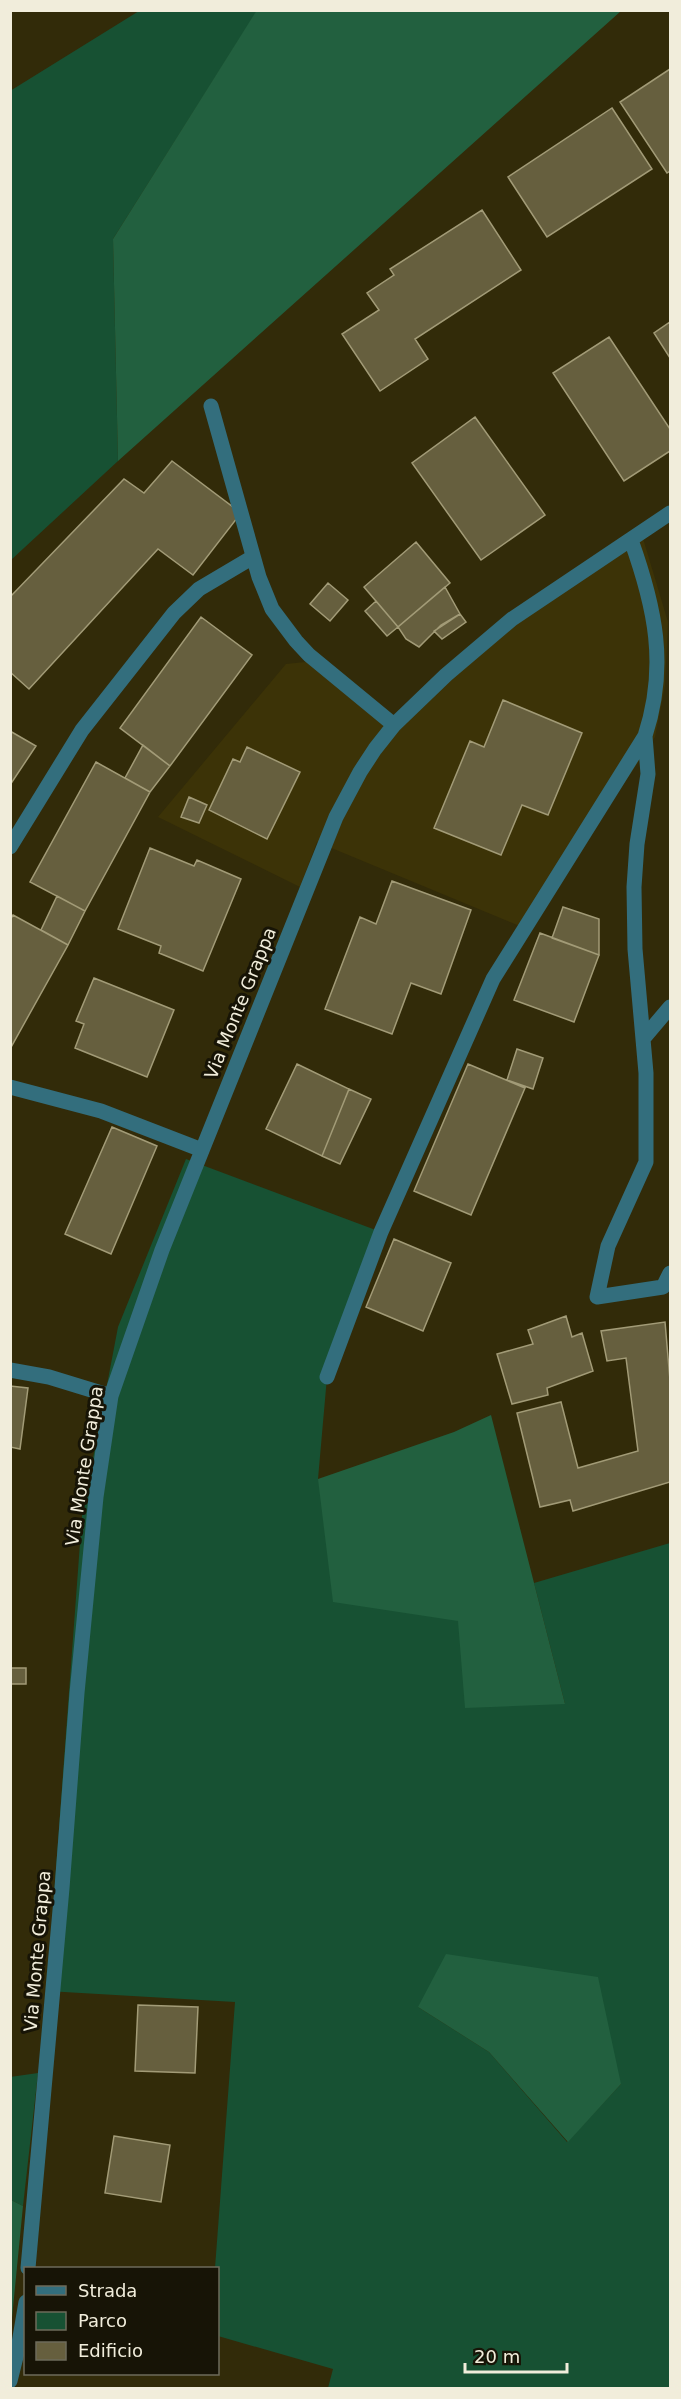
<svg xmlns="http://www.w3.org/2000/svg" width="681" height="2399" font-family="'DejaVu Sans',sans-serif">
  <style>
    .built { fill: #3c3307 }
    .green { fill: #175133; fill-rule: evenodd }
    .forest { fill: #22603f }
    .building { fill: #665f3e; stroke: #a29b77; stroke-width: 1.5 }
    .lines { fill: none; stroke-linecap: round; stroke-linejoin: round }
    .minor { stroke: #336e7d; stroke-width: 15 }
    .labels { text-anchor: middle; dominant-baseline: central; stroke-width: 6; stroke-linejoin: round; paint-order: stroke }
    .street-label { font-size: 18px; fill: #f1eddb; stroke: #171406 }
  </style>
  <rect width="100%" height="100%" fill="#322b09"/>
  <path class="built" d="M 639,525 L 668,622 L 665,686 L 655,737 L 527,929 L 317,842 L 300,887 L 158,817 L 286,664 L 324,660 L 393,716 Z"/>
  <path class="green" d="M 139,11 L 257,11 L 113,239 L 118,461 L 11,560 L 10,91 Z
    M 186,1159 L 381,1232 L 327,1377 L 318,1479 L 458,1621 L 565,1704 L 534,1583 L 670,1543 L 670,2388 L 328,2388 L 333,2369 L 218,2336 L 218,2268 L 215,2268 L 235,2002 L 47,1991 L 82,1516 L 118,1327 ZM 418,2007 L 621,2084 L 567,2142 L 489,2052 Z
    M 38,2073 L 23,2206 L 11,2200 L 10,2077 Z"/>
  <path class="forest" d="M 257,10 L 621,11 L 118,461 L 113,239 Z
    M 491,1415 L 565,1704 L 465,1708 L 458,1621 L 333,1602 L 318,1479 L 454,1432 Z
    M 446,1954 L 598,1977 L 621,2084 L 568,2142 L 489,2052 L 418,2007 Z
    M 11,2200 L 23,2206 L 11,2328 Z"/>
  <path class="building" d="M 670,69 L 670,171 L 667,173 L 620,102 Z
    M 612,108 L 652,169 L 547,237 L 508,177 Z
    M 482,210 L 521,270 L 415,339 L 428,359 L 380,391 L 342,334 L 379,310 L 367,293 L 394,275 L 390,269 Z
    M 670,322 L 670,358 L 654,333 Z
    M 609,337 L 670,429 L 670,451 L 624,481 L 553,373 Z
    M 475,417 L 545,515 L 481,560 L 412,463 Z
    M 172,461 L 241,513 L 193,575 L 158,549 L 29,689 L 10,672 L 10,597 L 124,479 L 144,493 Z
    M 416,542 L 450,583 L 398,627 L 364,587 Z
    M 328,583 L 348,600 L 330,621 L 310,604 Z
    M 445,587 L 460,614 L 441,625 L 419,647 L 406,639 L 398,627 Z
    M 376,601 L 398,627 L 387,636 L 365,611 Z
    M 460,614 L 466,622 L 442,639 L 434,631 Z
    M 201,617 L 252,655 L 170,766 L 120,728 Z
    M 503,700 L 582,733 L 548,815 L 522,805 L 501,855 L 434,828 L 470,741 L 484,747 Z
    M 10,731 L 36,746 L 10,785 Z
    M 143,745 L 170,766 L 150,792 L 125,778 Z
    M 247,747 L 300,772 L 267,839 L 209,810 L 233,759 L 240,762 Z
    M 96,762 L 150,792 L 85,911 L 30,882 Z
    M 189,797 L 207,805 L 199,823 L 181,817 Z
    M 150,848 L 194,866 L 197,860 L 241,879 L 203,971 L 159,953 L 161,946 L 118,929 Z
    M 392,881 L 471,910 L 441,994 L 411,983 L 392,1034 L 325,1009 L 360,917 L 376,924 Z
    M 57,896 L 85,911 L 68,945 L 41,930 Z
    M 563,907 L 599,919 L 599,955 L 552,938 Z
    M 13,915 L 68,945 L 10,1049 L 10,920 Z
    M 540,933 L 599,955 L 574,1022 L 514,1000 Z
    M 94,978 L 174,1010 L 147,1077 L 75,1048 L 84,1024 L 76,1021 Z
    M 517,1049 L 543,1058 L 533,1089 L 507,1080 Z
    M 297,1064 L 349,1089 L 322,1156 L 266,1129 Z
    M 468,1064 L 525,1088 L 471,1215 L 414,1191 Z
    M 349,1089 L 371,1099 L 340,1164 L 322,1156 Z
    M 112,1127 L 157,1146 L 111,1254 L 65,1234 Z
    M 394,1239 L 451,1263 L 423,1331 L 366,1307 Z
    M 566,1316 L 572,1337 L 582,1333 L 593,1371 L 547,1388 L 548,1395 L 512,1404 L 497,1354 L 533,1344 L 528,1330 Z
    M 665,1322 L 670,1380 L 670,1482 L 573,1511 L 570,1500 L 540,1507 L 517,1413 L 561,1402 L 578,1468 L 638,1451 L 626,1358 L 607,1361 L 601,1331 Z
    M 10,1386 L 28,1388 L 20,1449 L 10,1447 Z
    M 10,1668 L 26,1668 L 26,1684 L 10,1684 Z
    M 138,2005 L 198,2007 L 195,2073 L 135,2071 Z
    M 114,2136 L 170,2145 L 161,2202 L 105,2193 Z"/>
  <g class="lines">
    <path class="minor" d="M 211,406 L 259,577 L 272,609 L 296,641 L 309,655 L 394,725
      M 645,736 L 648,774 L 637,844 L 634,887 L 635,949 L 646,1073 L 646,1162 L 608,1246 L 597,1297 L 663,1287 L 670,1273
      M 10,847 L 82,730 L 174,613 L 199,589 L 253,557
      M 643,1039 L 670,1007
      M 10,1087 L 101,1111 L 202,1150
      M 10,1370 L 49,1377 L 111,1396
      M 327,1377 L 381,1232 L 493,979 L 645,736 C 668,666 655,607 631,540
      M 28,2268 L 62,1888 L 77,1693 L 96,1497 L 111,1396 L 162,1250 L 336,817 L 360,772 L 375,749 L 394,725 L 446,675 L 512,619 L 670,513
      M 10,2381 L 18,2349 L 26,2302"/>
  </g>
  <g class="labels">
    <g class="street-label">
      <text transform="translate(240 1003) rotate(-68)">Via Monte Grappa</text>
      <text transform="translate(84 1466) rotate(-81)">Via Monte Grappa</text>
      <text transform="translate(37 1951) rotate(-85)">Via Monte Grappa</text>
    </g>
  </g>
  <rect width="681" height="2399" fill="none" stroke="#f1eddb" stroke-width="24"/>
  <rect x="24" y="2267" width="195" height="108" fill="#171406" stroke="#6e6b5b" stroke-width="1.5"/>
  <rect x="36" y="2286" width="30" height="9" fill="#336e7d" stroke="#6e6b5b" stroke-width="1.5"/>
  <text x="78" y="2297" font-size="18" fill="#f1eddb">Strada</text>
  <rect x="36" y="2312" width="30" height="18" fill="#175133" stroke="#6e6b5b" stroke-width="1.5"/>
  <text x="78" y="2327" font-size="18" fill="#f1eddb">Parco</text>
  <rect x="36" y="2342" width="30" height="18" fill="#665f3e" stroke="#6e6b5b" stroke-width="1.5"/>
  <text x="78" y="2357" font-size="18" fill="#f1eddb">Edificio</text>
  <path d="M465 2363v9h102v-9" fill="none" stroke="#f1eddb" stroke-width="3"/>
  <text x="474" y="2363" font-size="18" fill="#f1eddb" stroke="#171406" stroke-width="4.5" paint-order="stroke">20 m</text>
</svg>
